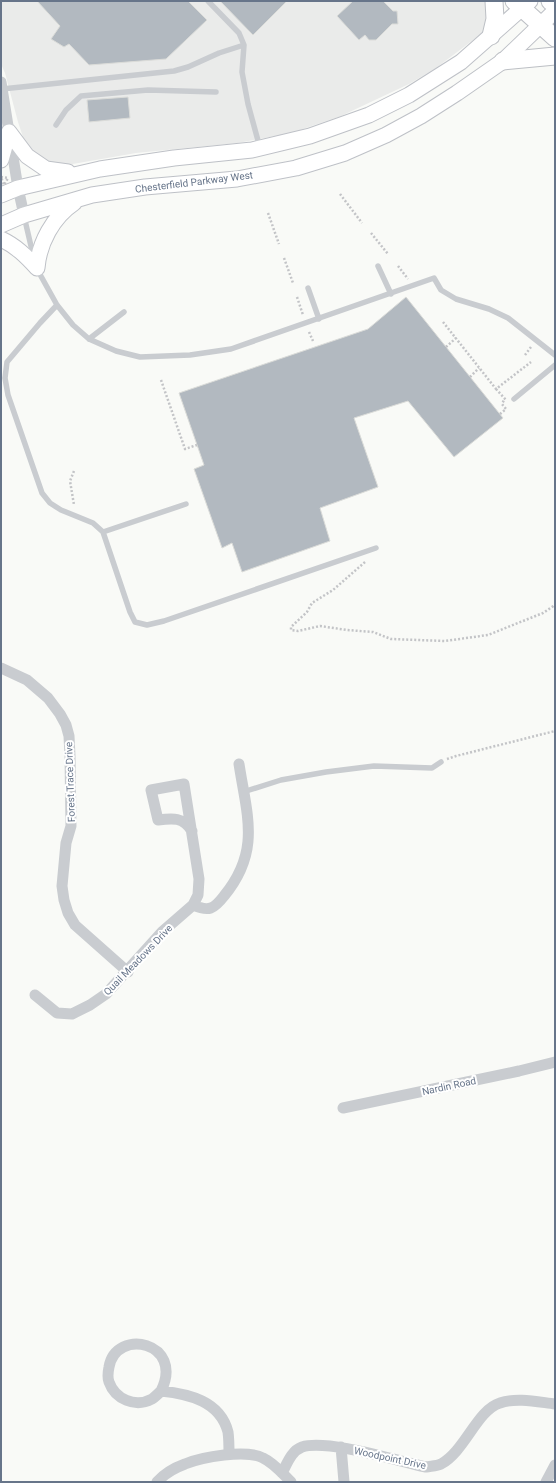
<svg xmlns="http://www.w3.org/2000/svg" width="556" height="1483" font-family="Roboto,sans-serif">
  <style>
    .built { fill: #eaebea }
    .building { fill: #b2b9c0; stroke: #dbdcd9 }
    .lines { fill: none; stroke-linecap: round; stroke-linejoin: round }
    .secondary-casing { stroke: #bec1c7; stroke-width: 17 }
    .primary-casing { stroke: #bcbfc4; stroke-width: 19 }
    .path { stroke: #c3c4c7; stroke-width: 2.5; stroke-dasharray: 2 2; stroke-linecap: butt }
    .lane { stroke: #c9ccd0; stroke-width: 5.5 }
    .street { stroke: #c9ccd0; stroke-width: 11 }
    .secondary { stroke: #fff; stroke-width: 15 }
    .primary { stroke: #fff; stroke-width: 17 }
    .labels { text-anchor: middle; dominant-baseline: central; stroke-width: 4; stroke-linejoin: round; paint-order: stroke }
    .street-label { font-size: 10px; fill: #67758a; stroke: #fff }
  </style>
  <rect width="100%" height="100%" fill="#f9faf7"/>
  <path class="built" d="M 1,1 L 486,1 L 488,11 L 486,27 L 481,34 L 436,68 L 409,84 L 341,116 L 291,133 L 238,143 L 136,153 L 67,165 L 49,163 L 32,152 L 25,143 L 18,122 L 5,73 L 1,64 Z"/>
  <path class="building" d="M 37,1 L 188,1 L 207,20 L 166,59 L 89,65 L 69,44 L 64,47 L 51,39 L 60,26 Z
    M 220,1 L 287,1 L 253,35 Z
    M 353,1 L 383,1 L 393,11 L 397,11 L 398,24 L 392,24 L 376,40 L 369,40 L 365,35 L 359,40 L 337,16 Z
    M 128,97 L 130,118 L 89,122 L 87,100 Z
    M 406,297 L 503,418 L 454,457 L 408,401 L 354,418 L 378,487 L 320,508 L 330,541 L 242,572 L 232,543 L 222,548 L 194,469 L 204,465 L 179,393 L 368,329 Z"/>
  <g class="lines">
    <defs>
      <path id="secondary" d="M 9,132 L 27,156 L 46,169 L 68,172
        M 1,160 L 9,132
        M 1,195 L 18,188 L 100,169 L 174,158 L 252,150 L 310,136 L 369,115 L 409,95 L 461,62 L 530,1
        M 1,225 L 24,215 L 92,195 L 145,187 L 237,179 L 296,168 L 345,153 L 386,135 L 421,116 L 457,93 L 503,61 L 555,11
        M 1,239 C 16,246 26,256 37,268
        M 37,268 C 39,243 53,217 74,203"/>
      <path id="primary" d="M 514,1 L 555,38
        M 550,1 L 555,5
        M 491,36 L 495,19 L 494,1
        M 503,61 L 555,56"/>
    </defs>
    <use href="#secondary" class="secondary-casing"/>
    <use href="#primary" class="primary-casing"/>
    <path class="path" d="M 1,177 L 8,178 L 4,185 Z
      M 340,194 L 362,223
      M 268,213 L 279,244
      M 371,233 L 388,254
      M 284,258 L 293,283
      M 398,266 L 408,279
      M 297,297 L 303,315
      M 443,322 L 496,389 L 531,362
      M 309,332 L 313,341
      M 446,347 L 456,338
      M 525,355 L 531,347
      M 470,377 L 479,368
      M 161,380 L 185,449 L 197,445
      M 496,389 L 506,400
      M 500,414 L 506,409 L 502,404 L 504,400
      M 74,471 L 70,481 L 74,505
      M 365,562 L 333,590 L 312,603 L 307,612 L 291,627 L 291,630 L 298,631 L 320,626 L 347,630 L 373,632 L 391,639 L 445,641 L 488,635 L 543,613 L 555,605
      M 447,759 L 456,756 L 555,731"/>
    <path class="lane" d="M 208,1 L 239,33 L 244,45 L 242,72 L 248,104 L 260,148
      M 2,89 L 174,71 L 188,67 L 219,53 L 244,45
      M 56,125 L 66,110 L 81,96 L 148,90 L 216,92
      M 24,216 L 34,259
      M 378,266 L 391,294
      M 37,269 L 57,305 L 73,325 L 89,339 L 116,351 L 140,357 L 190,355 L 231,349 L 434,278 L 441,290 L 456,299 L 489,309 L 508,318 L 555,355
      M 308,288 L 319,319
      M 57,305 L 40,323 L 7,362 L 5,378 L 8,395 L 42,493 L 50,503 L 61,510 L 93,523 L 103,532 L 186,504
      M 89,339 L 124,312
      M 514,399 L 555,365
      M 103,532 L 130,612 L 135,622 L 147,625 L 164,621 L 376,548
      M 243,792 L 281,780 L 326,772 L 374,766 L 432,768 L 441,762"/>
    <path class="street" d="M 1,82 L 18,188 L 24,215
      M 1,668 L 27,680 L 48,698 L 60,714 L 66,725 L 69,736 L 70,756 L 71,826 L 66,843 L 62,886 L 64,900 L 68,913 L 75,925 L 128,972
      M 193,905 C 209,912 214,909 224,896 C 261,851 247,816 239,764
      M 35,995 L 57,1013 L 72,1014 L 90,1005 L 106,994 L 162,932 L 193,905 L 198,895 L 199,879 L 184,784 L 151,790 L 158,820 C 173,818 183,817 192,831
      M 343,1108 L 519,1071 L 555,1062
      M 161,1391 C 185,1342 116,1327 109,1367 C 108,1372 107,1377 109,1382 C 115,1399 135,1408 152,1399 C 155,1397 158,1394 161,1391 C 189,1394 220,1401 228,1432 C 229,1439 229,1447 229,1454
      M 341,1447 L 344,1482
      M 282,1473 C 287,1464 291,1451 302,1447 C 327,1439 398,1461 426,1467 C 431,1466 437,1466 441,1464 C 465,1451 477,1410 500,1403 C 517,1397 538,1402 555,1404
      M 157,1482 C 165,1473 174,1468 185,1464 C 202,1457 246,1449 263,1458 C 274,1463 283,1474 291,1482
      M 546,1482 L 555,1465"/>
    <use href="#secondary" class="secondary"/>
    <use href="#primary" class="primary"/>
  </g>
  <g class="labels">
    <g class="street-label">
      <text transform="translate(194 182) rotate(-7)">Chesterfield Parkway West</text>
      <text transform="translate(70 782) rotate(-92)">Forest Trace Drive</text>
      <text transform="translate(138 960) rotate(-46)">Quail Meadows Drive</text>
      <text transform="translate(449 1086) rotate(-12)">Nardin Road</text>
      <text transform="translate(390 1458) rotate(12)">Woodpoint Drive</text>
    </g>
  </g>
  <rect width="556" height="1483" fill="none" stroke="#67758a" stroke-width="4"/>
</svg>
